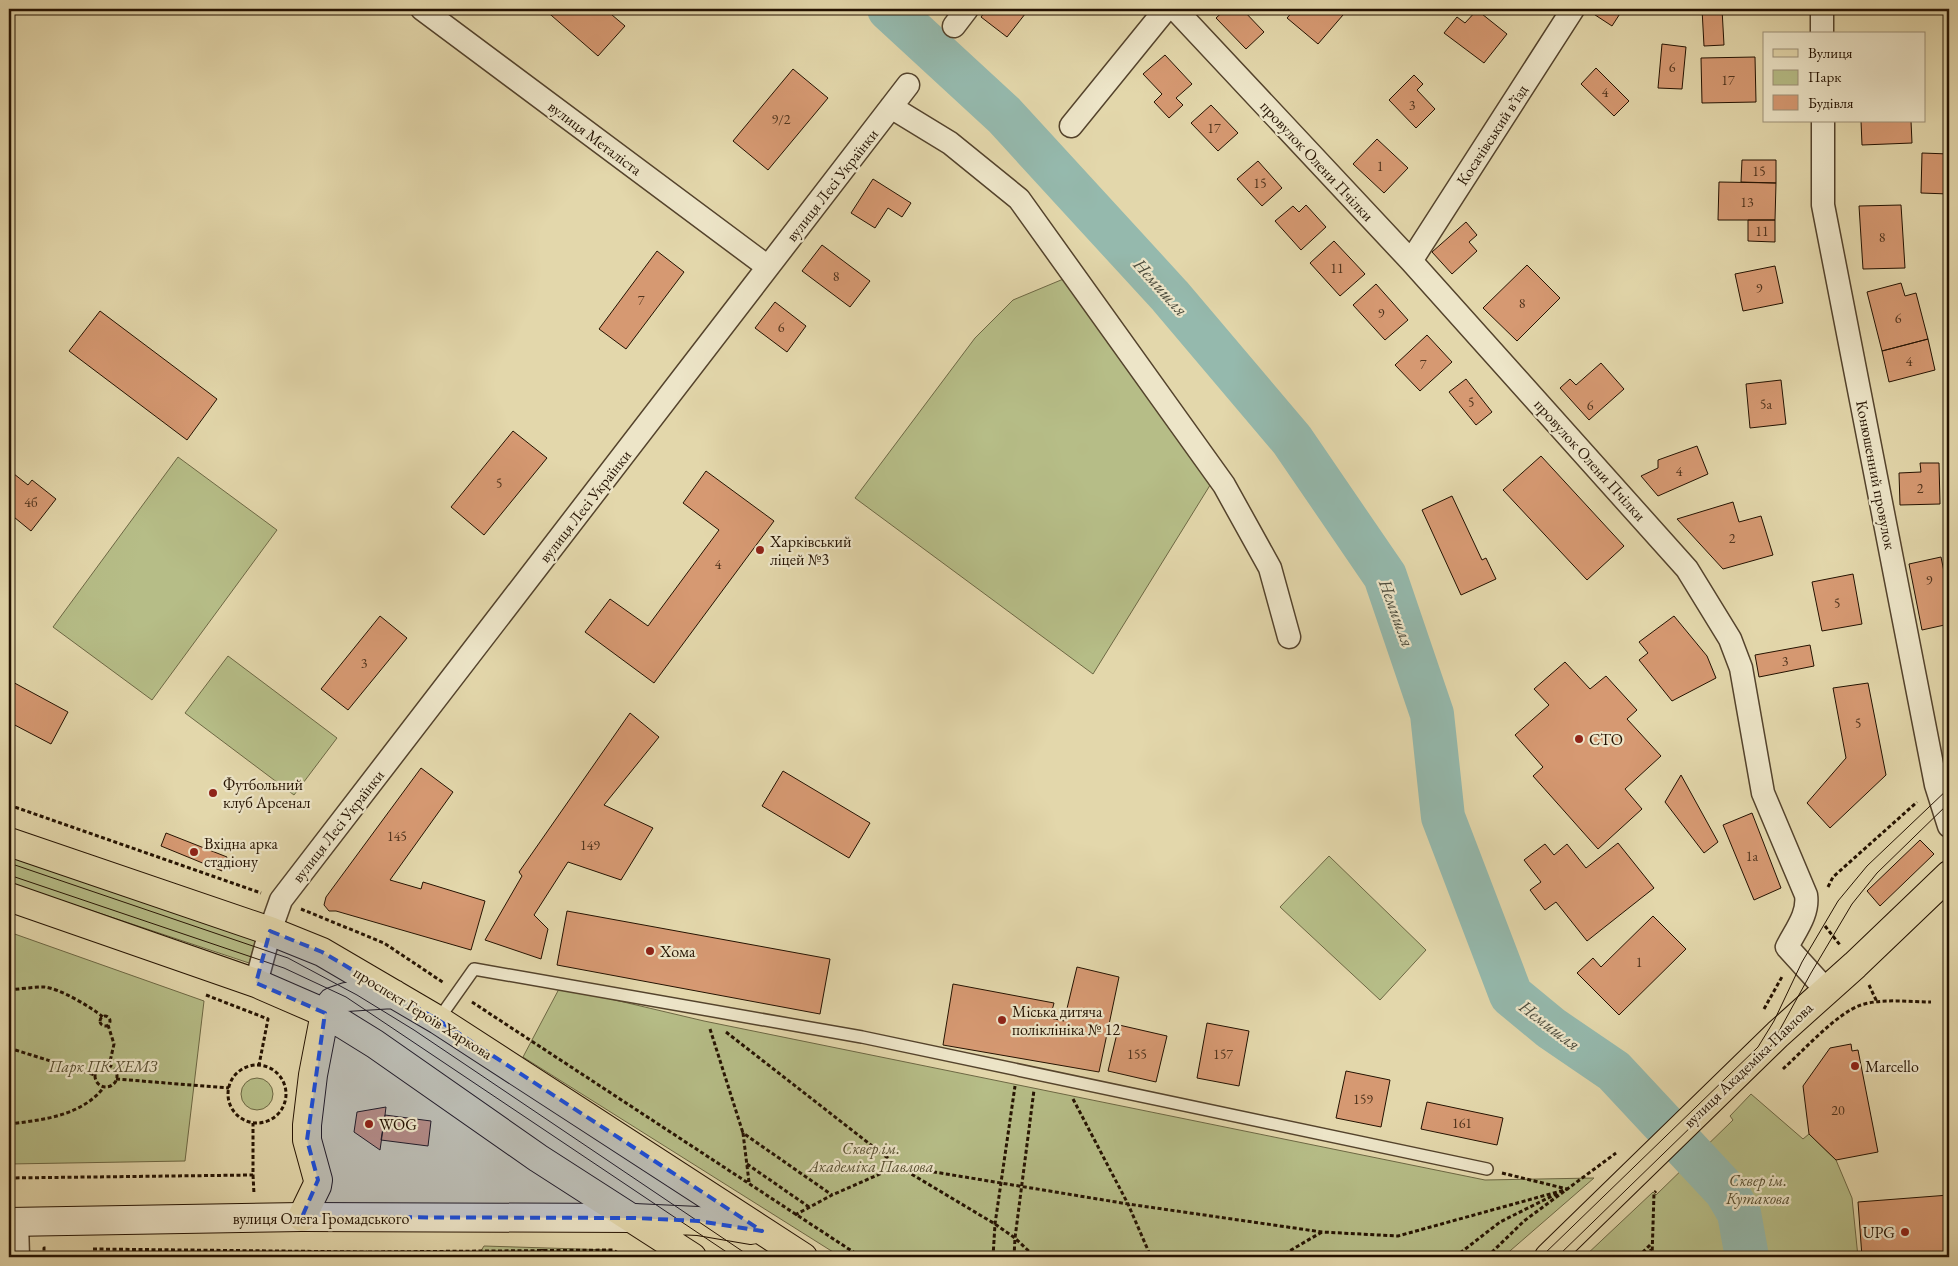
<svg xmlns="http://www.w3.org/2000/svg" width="1958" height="1266" font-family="'EB Garamond',serif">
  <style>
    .green { fill: #b6bd87; stroke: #6d6844 }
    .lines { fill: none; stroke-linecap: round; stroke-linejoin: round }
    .river { stroke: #95b9ad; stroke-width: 44 }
    .building { fill: #d69972; stroke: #241201 }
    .lane-casing { stroke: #54432c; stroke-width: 14 }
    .street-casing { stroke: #54432c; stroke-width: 25 }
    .secondary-casing { stroke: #241201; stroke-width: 30 }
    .primary-casing { stroke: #241201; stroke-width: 30 }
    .path { stroke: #241201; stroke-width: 3; stroke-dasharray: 4 2.5; stroke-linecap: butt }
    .lane { stroke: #ede5c8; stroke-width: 11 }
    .street { stroke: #ede5c8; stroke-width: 22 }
    .secondary { stroke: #ede5c8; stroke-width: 28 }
    .primary { stroke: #e3d7ab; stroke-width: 28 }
    .tram { stroke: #241201; stroke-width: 1 }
    .marked { fill: #1d4ed8; fill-opacity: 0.2; stroke: #1d4ed8; stroke-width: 4; stroke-dasharray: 10 6; stroke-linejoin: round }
    .poi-dot { fill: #8f2418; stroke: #ede5c8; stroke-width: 2 }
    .labels { text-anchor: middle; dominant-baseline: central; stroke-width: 4.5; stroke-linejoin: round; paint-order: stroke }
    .number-label { font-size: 14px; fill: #50341d }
    .street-label { font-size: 16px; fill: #241201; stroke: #ede5c8 }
    .poi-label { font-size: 16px; fill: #241201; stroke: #ede5c8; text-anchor: start }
    .park-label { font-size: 16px; font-style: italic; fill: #574e30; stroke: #ede5c8 }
    .water-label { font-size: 18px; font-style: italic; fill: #4c4c3d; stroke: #ede5c8 }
  </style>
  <rect width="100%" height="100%" fill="#e3d7ab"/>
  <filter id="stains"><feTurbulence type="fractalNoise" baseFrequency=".004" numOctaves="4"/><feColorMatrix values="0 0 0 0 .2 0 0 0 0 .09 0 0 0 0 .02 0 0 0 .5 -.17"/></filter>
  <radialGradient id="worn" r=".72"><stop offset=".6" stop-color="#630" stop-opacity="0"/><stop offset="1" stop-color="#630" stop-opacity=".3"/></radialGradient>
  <path class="green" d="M 1073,275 L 1217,474 L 1093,674 L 855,498 L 975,338 L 1013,300 Z
    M 178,457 L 277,530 L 152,700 L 53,627 Z
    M 228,656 L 337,738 L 294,795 L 185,713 Z
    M 9,853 L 256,939 L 249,963 L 9,883 Z
    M 1329,856 L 1426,950 L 1380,1000 L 1280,907 Z
    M 9,932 L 204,1001 L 185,1161 L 9,1164 Z
    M 560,987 L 704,1021 L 1485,1180 L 1594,1178 L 1503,1257 L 841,1257 L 523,1057 Z
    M241 1094a16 16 0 1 1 32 0a16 16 0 1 1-32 0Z
    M 1751,1094 L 1803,1139 L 1809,1134 L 1836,1160 L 1852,1198 L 1858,1257 L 1584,1257 L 1653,1192 L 1656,1195 L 1733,1120 L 1730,1116 Z
    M 484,1246 L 610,1250 L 622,1257 L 477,1257 Z"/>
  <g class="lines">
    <path class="river" d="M 889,9 L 1004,115 L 1170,296 L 1292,440 L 1385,576 L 1432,714 L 1443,817 L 1511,995 L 1551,1028 L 1614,1071 L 1726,1191 L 1739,1213 L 1747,1257"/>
  </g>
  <path class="building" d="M 544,9 L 605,9 L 625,26 L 598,56 Z
    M 987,9 L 1029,9 L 1007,37 L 981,17 Z
    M 1226,9 L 1242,9 L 1264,32 L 1246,49 L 1216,18 Z
    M 1295,9 L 1320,9 L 1321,10 L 1323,9 L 1335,9 L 1343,15 L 1318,44 L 1287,18 Z
    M 1586,9 L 1623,9 L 1612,26 Z
    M 1702,9 L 1722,9 L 1724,45 L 1704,46 Z
    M 1477,10 L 1507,34 L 1484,63 L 1444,33 L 1457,17 L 1465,23 Z
    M 1662,44 L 1686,47 L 1682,89 L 1658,88 Z
    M 1165,55 L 1192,84 L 1176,98 L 1183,105 L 1169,118 L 1154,102 L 1162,94 L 1143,74 Z
    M 1755,57 L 1756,102 L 1702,103 L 1701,58 Z
    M 1596,68 L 1629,101 L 1614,116 L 1581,84 Z
    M 793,69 L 828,98 L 768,170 L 733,141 Z
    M 1414,75 L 1423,84 L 1417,90 L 1435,109 L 1416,128 L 1389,100 Z
    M 1211,105 L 1238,133 L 1218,151 L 1191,123 Z
    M 1861,121 L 1911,121 L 1912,143 L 1862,145 Z
    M 1377,139 L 1408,168 L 1384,193 L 1353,164 Z
    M 1922,153 L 1949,154 L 1949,194 L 1921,193 Z
    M 1742,160 L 1776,160 L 1776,183 L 1741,182 Z
    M 1258,161 L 1282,188 L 1262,206 L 1237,179 Z
    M 873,179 L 911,203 L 902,217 L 888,208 L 875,228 L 851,213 Z
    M 1719,182 L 1776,183 L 1775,220 L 1718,220 Z
    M 1306,205 L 1326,227 L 1301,250 L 1275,221 L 1293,206 L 1299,212 Z
    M 1901,205 L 1905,268 L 1863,269 L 1859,206 Z
    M 1748,220 L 1775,220 L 1775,242 L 1748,241 Z
    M 1466,222 L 1477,235 L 1469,242 L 1477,251 L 1452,274 L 1432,252 Z
    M 1334,241 L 1365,274 L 1340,296 L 1310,263 Z
    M 822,245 L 870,281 L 850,307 L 802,271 Z
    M 657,251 L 684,272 L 626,349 L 599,329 Z
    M 1527,265 L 1560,298 L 1517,341 L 1483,308 Z
    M 1775,266 L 1783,303 L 1743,311 L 1735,274 Z
    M 1901,283 L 1905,296 L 1916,293 L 1928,339 L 1882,351 L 1867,292 Z
    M 1376,284 L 1408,320 L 1385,340 L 1353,305 Z
    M 775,302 L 806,326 L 787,352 L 755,328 Z
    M 100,311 L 217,399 L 187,440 L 69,351 Z
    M 1427,335 L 1452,362 L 1420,391 L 1395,365 Z
    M 1928,339 L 1935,370 L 1889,382 L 1882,351 Z
    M 1601,363 L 1624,389 L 1589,420 L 1560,388 L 1570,379 L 1576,385 Z
    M 1466,379 L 1492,412 L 1476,425 L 1449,392 Z
    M 1781,380 L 1786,424 L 1750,428 L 1746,384 Z
    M 513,431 L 547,458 L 484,535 L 451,507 Z
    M 1697,446 L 1708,474 L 1658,496 L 1641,476 L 1658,468 L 1658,460 Z
    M 1541,456 L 1624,546 L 1587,580 L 1503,490 Z
    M 1920,463 L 1939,463 L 1940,504 L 1900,505 L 1899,473 L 1921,472 Z
    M 9,470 L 28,485 L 32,480 L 56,499 L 31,531 L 9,513 L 12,507 L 9,504 Z
    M 706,471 L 774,521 L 654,683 L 585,632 L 610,599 L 648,626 L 719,530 L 683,503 Z
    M 1452,496 L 1482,560 L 1486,558 L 1496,579 L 1461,595 L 1422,510 Z
    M 1733,502 L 1739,522 L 1761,516 L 1773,555 L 1723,569 L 1677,519 Z
    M 1941,557 L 1949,596 L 1949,624 L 1922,630 L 1909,564 Z
    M 1853,574 L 1862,624 L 1822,631 L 1812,582 Z
    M 380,616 L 407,638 L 348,710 L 321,689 Z
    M 1674,616 L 1707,656 L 1716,678 L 1672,701 L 1639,660 L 1648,653 L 1639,642 Z
    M 1810,645 L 1814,666 L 1759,677 L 1755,655 Z
    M 1565,662 L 1590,689 L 1606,676 L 1637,710 L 1627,719 L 1661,756 L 1625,789 L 1642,809 L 1598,849 L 1533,776 L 1543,767 L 1515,735 L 1549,705 L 1534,689 Z
    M 9,680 L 68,712 L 51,744 L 9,722 Z
    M 1868,683 L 1886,775 L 1830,828 L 1807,803 L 1846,758 L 1833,688 Z
    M 630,713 L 659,737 L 604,805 L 653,828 L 621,880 L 568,862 L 534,915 L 548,929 L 541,959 L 485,940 L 522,876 L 519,872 Z
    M 421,768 L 453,792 L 390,880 L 421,889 L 423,882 L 485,901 L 471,950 L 336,911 L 329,911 L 324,905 L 326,897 Z
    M 783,771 L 870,823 L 849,858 L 762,806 Z
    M 1681,775 L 1718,842 L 1704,853 L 1665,802 Z
    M 1752,813 L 1781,888 L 1754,900 L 1723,825 Z
    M 166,833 L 227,857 L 222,871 L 161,846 Z
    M 1920,840 L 1934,854 L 1880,906 L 1867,891 Z
    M 1618,843 L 1654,888 L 1587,941 L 1556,902 L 1545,910 L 1530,890 L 1541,882 L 1524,860 L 1545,844 L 1554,855 L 1567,844 L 1586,868 Z
    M 567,911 L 830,959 L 820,1014 L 557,965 Z
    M 1653,916 L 1686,949 L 1619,1015 L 1577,973 L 1593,958 L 1601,967 Z
    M 1077,967 L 1119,977 L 1099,1072 L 943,1045 L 953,984 L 1054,1003 L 1050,1018 L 1064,1021 Z
    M 1207,1023 L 1249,1031 L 1239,1086 L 1197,1078 Z
    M 1119,1025 L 1167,1036 L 1156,1082 L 1108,1071 Z
    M 1851,1044 L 1852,1051 L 1858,1050 L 1878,1152 L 1836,1160 L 1809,1134 L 1803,1086 L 1830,1048 Z
    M 1346,1071 L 1390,1080 L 1381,1127 L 1336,1118 Z
    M 1427,1102 L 1503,1118 L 1497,1145 L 1421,1129 Z
    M 386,1107 L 385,1115 L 380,1150 L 354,1132 L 357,1112 Z
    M 385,1115 L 431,1121 L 428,1146 L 381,1140 Z
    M 1949,1195 L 1949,1257 L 1862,1257 L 1858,1202 Z"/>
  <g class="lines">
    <defs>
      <path id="lane" d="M 438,1020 L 474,969 L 862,1037 L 1487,1169"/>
      <path id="street" d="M 422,9 L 768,267
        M 1175,9 L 1411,261 L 1687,569 L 1730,639 L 1741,668 L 1763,793 L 1806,895 C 1809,914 1795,931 1787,947 L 1827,991
        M 1822,9 L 1822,34
        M 954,26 L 967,9
        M 891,107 L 950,143 L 1019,199 L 1224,485 L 1270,568 L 1289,637
        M 1823,121 L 1823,205 L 1936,785 L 1949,826
        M 1071,126 L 1166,9
        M 1411,261 L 1573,9
        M 256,983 L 270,931 L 281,900 L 908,85
        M 17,1222 L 18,1257"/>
      <path id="secondary" d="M 9,1222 L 302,1217 L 634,1218"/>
      <path id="primary" d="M 9,842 L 270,931 L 322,952 L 438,1020 L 803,1257
        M 9,897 L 256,983 L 325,1013 L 375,1044 L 538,1158 L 692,1257
        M 302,1217 L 317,1186 L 318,1180 L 307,1140 L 307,1125 L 313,1075 L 325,1013 L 332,1002 L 346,997 L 394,994
        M 634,1218 L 698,1221 L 751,1230
        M 1549,1257 L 1778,1034 L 1855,965 L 1949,875"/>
    </defs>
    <use href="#lane" class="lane-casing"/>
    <use href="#street" class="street-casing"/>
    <use href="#secondary" class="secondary-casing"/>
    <use href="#primary" class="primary-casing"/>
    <path class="path" d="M 9,805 L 261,893
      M 1828,887 L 1833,877 L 1917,802
      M 301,909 L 384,943 L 444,983
      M 1825,926 L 1840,945
      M 1869,985 L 1877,1002
      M 9,990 C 20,989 32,987 44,987 C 59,988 91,1007 103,1017
      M 206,995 L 268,1019 L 259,1065
      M 472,1002 L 861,1257
      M 1764,1009 L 1783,975
      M100 1021a5 5 0 1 1 10 0a5 5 0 1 1-10 0Z
      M 108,1025 L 114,1044 L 109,1066
      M 710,1029 L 743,1133
      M 726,1032 L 898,1166 L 1128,1204 L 1322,1232 L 1398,1236 L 1568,1189
      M 9,1048 L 95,1075
      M228 1094a29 29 0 1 1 58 0a29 29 0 1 1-58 0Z
      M95 1076a11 11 0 1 1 22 0a11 11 0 1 1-22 0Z
      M 1783,1069 C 1803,1051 1837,1013 1861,1005 C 1883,998 1909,1002 1931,1002
      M 116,1079 L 229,1088
      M 1073,1099 L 1128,1204 L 1151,1257
      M 9,1124 C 42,1120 82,1116 104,1087
      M 747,1164 L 809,1207
      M 1502,1173 L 1567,1189
      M 253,1175 L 254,1194
      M 9,1178 L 253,1175 L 253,1123
      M 749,1182 L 743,1133 L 832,1195
      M 795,1215 L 832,1195 L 898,1166 L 995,1224 L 1015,1238 L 1035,1257
      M 93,1249 L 366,1252 L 375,1257
      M 368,1252 L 613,1250 L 625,1257
      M 44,1257 L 44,1248 L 47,1248
      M 542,1257 L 542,1249
      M 993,1257 L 995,1224 L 1015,1086
      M 1014,1257 L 1015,1238 L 1034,1090
      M 1279,1257 L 1322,1232
      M 1455,1257 L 1500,1222 L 1558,1193
      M 1487,1257 L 1524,1221 L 1616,1153
      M 1638,1257 L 1651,1244
      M 1649,1257 L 1651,1249
      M 1652,1257 L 1654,1193 L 1656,1191"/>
    <use href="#lane" class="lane"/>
    <use href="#street" class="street"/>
    <use href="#secondary" class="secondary"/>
    <use href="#primary" class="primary"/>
    <path class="tram" d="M 9,863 L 288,958 L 357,995 L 414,1030 L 751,1257
      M 9,875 L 284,968 L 346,997 L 734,1257
      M 1541,1257 L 1758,1047 L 1774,1021 L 1802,962 L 1838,901 L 1867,866 L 1949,788
      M 1557,1257 L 1767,1053 L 1811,973 L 1852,904 L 1877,873 L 1949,803"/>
  </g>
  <path class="marked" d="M 270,931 L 322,952 L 438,1020 L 762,1231 L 698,1221 L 634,1218 L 302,1217 L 318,1180 L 307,1140 L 325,1013 L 256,983 Z"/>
  <g class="poi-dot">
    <circle cx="760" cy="550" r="5"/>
    <circle cx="1579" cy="739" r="5"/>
    <circle cx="213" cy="793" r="5"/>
    <circle cx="194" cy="852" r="5"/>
    <circle cx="650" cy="951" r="5"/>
    <circle cx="1002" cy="1020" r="5"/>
    <circle cx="1855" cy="1066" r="5"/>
    <circle cx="369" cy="1124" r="5"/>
    <circle cx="1905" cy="1232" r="5"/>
  </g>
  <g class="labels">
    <g class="number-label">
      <text x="1672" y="67">6</text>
      <text x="1728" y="80">17</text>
      <text x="1605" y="92">4</text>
      <text x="1412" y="105">3</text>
      <text x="781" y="119">9/2</text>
      <text x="1214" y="128">17</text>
      <text x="1380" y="166">1</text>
      <text x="1759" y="171">15</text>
      <text x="1260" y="183">15</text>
      <text x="1747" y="202">13</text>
      <text x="1762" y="231">11</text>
      <text x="1882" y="237">8</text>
      <text x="1337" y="268">11</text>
      <text x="836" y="276">8</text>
      <text x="1759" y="288">9</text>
      <text x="641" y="300">7</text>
      <text x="1522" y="303">8</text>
      <text x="1381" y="313">9</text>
      <text x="1898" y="318">6</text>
      <text x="781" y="327">6</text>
      <text x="1909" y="361">4</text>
      <text x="1423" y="364">7</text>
      <text x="1471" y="402">5</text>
      <text x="1766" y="404">5а</text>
      <text x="1590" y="405">6</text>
      <text x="1679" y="471">4</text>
      <text x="499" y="483">5</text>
      <text x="1920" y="488">2</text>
      <text x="31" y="502">4б</text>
      <text x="1732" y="538">2</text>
      <text x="718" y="564">4</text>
      <text x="1929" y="580">9</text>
      <text x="1837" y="603">5</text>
      <text x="1785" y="661">3</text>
      <text x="364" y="663">3</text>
      <text x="1858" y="723">5</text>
      <text x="397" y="836">145</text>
      <text x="590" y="845">149</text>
      <text x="1752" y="856">1а</text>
      <text x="1639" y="962">1</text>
      <text x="1137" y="1054">155</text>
      <text x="1223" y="1054">157</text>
      <text x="1363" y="1099">159</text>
      <text x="1838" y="1110">20</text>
      <text x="1462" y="1123">161</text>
    </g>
    <g class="street-label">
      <text transform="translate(1492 135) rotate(-57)">Косачівський в’їзд</text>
      <text transform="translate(595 138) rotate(37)">вулиця Металіста</text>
      <text transform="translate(1317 161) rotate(47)">провулок Олени Пчілки</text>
      <text transform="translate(832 185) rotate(-52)">вулиця Лесі Українки</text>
      <text transform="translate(1590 460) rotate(48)">провулок Олени Пчілки</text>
      <text transform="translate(1876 475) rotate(79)">Конюшенний провулок</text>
      <text transform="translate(585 506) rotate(-52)">вулиця Лесі Українки</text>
      <text transform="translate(338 826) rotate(-52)">вулиця Лесі Українки</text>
      <text transform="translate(423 1013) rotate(32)">проспект Героїв Харкова</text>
      <text transform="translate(1748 1065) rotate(-44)">вулиця Академіка Павлова</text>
      <text x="321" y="1218">вулиця Олега Громадського</text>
    </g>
    <g class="poi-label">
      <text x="770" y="541">Харківський<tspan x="770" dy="18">ліцей №3</tspan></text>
      <text x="1589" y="739">СТО</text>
      <text x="223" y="784">Футбольний<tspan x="223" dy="18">клуб Арсенал</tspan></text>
      <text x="204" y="843">Вхідна арка<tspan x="204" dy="18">стадіону</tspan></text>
      <text x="660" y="951">Хома</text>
      <text x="1012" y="1011">Міська дитяча<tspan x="1012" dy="18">поліклініка № 12</tspan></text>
      <text x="1865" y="1066">Marcello</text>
      <text x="379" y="1124">WOG</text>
      <text x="1895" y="1232" text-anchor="end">UPG</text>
    </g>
    <g class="park-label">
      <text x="103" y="1066">Парк ПК ХЕМЗ</text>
      <text x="871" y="1148">Сквер ім.<tspan x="871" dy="18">Академіка Павлова</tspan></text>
      <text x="1758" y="1180">Сквер ім.<tspan x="1758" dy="18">Кутакова</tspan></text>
    </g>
    <g class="water-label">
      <text transform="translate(1161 287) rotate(48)">Немишля</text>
      <text transform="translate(1397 613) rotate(70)">Немишля</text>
      <text transform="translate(1550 1025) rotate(37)">Немишля</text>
    </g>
  </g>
  <rect width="1958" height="1266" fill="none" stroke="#e3d7ab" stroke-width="30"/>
  <rect x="10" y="10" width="1938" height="1246" fill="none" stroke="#241201" stroke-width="2.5"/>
  <rect x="15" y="15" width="1928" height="1236" fill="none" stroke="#241201"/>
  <rect x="1763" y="32" width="162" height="90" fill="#ede5c8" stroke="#9d9178"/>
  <rect x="1773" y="49" width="25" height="8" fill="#e3d7ab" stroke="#9d9178"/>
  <text x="1808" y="58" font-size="15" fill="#241201">Вулиця</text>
  <rect x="1773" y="70" width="25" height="15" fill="#b6bd87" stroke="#9d9178"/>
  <text x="1808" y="82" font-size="15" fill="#241201">Парк</text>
  <rect x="1773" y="95" width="25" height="15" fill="#d69972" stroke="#9d9178"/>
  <text x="1808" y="108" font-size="15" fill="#241201">Будівля</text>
  <rect width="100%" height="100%" filter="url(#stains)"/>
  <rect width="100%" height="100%" fill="url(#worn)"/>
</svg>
